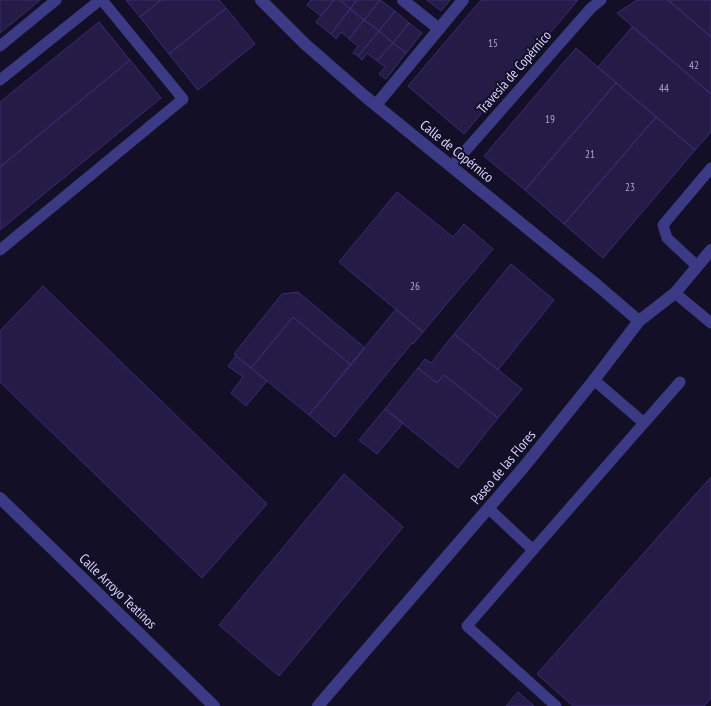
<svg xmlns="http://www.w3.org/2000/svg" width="711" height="706" font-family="'PT Sans Narrow',sans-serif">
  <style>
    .building { fill: #241b47; stroke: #3b2d73 }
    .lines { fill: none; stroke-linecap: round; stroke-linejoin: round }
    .service { stroke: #3d3a85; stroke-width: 11 }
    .pedestrian { stroke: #3d3a85; stroke-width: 12 }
    .minor { stroke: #3d3a85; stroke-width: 12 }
    .labels { text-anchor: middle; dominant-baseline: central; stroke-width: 4; stroke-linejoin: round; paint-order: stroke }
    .number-label { font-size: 11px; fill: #aca6d1 }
    .street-label { font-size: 14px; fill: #d9d4ff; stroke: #130f26 }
  </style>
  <rect width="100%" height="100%" fill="#130f26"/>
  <path class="building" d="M 0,0 L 40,0 L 0,33 Z
    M 126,0 L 161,0 L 140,17 Z
    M 161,0 L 219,0 L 226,8 L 169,54 L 140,17 Z
    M 311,0 L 334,0 L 321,16 L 307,5 Z
    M 334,0 L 340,0 L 350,9 L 331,34 L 316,22 Z
    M 340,0 L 357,0 L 350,9 Z
    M 357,0 L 380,0 L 364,20 L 350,9 Z
    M 380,0 L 395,11 L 379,31 L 364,20 Z
    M 427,0 L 450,0 L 441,11 Z
    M 481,0 L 578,0 L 464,134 L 408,86 Z
    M 637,0 L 668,0 L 711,37 L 711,94 L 617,13 Z
    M 668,0 L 711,0 L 711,37 Z
    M 226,8 L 255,44 L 198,90 L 169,54 Z
    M 350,9 L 364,20 L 349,39 L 341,32 L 336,39 L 331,34 Z
    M 395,11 L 409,23 L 393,43 L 379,31 Z
    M 364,20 L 379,31 L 358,56 L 353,53 L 358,46 L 349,39 Z
    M 99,22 L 130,60 L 0,167 L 0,102 Z
    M 409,23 L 422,33 L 406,53 L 393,43 Z
    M 632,27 L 711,94 L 711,132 L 695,150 L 598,67 Z
    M 379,31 L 393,43 L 377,61 L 367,53 L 362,60 L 358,56 Z
    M 393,43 L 406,53 L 386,79 L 379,74 L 385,67 L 377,61 Z
    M 576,48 L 616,83 L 525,190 L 484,156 Z
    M 130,60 L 161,98 L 0,230 L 0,167 Z
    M 616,83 L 656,117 L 564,224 L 525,190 Z
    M 656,117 L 695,150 L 603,258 L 564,224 Z
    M 397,192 L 453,237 L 464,224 L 493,249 L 423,332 L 339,262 Z
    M 511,264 L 554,300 L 498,370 L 454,334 Z
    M 43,286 L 267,504 L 202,578 L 0,382 L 0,331 Z
    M 298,292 L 365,348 L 351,365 L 293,317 L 251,368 L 234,354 L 282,294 Z
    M 396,309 L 423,332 L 413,344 L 412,343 L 335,437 L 309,415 Z
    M 293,317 L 351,365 L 309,415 L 251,368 Z
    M 454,334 L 522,389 L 498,418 L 444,375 L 437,383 L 418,368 L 425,359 L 431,363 Z
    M 236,356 L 267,381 L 246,406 L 231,393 L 243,377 L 228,366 Z
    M 418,368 L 437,383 L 444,375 L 498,418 L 458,468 L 385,409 Z
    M 385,409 L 403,423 L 377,454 L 359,440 Z
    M 344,474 L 403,527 L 279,676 L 219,625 Z
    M 711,477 L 711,698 L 704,706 L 573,706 L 537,674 Z
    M 518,692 L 534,706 L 506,706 Z"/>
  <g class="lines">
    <path class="service" d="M 0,46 L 56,0
      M 0,80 L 100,0
      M 452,166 L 591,8 L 601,0
      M 0,250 L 183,99 L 102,0
      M 697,266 L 667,238 L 663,225 L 711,168
      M 675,293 L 711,323
      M 644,423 L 680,382
      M 488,508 L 533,550 L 644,423 L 594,380
      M 533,550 L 467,626 L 556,706"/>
    <path class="pedestrian" d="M 403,0 L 439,29"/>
    <path class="minor" d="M 261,0 L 305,44 L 367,98 L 597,285 L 639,321
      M 376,105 L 463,0
      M 0,498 L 214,706
      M 318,706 L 523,468 L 594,380 L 639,321 L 675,293 L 711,250"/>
  </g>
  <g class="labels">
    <g class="number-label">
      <text x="493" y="43">15</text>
      <text x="694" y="65">42</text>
      <text x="664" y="88">44</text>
      <text x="550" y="119">19</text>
      <text x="590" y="154">21</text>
      <text x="630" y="187">23</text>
      <text x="415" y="286">26</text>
    </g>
    <g class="street-label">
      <text transform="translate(514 72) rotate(-49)">Travesía de Copérnico</text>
      <text transform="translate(457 151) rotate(39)">Calle de Copérnico</text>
      <text transform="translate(503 467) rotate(-50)">Paseo de las Flores</text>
      <text transform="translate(118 591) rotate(44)">Calle Arroyo Teatinos</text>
    </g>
  </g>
</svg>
